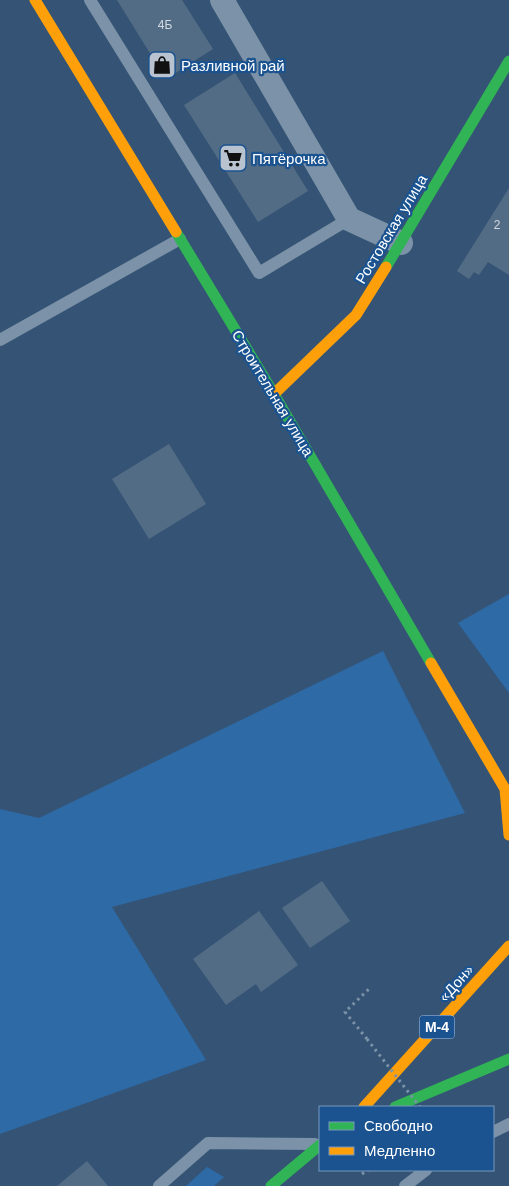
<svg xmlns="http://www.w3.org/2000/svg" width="509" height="1186" font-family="Arial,sans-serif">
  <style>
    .green { fill: #2d6aa6 }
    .building { fill: #536c86 }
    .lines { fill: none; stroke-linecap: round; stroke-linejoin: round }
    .path { stroke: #7c92a8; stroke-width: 3; stroke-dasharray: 2.5 4; stroke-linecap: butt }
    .lane { stroke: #7c92a8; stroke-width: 12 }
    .street { stroke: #7c92a8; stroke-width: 24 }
    .fast { stroke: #30b455; stroke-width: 11 }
    .slow { stroke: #ff9f0a; stroke-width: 11 }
    .path-bridge { stroke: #7c92a8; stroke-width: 3; stroke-dasharray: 2.5 4; stroke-linecap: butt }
    .labels { text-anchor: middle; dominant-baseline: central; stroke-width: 4.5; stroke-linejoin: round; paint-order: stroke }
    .number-label { font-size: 12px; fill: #d4dae1 }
    .shield { fill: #1a5390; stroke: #bacbde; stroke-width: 1 }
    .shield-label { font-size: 14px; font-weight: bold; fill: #fff }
    .poi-label { font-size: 15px; fill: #fff; stroke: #1a5390; text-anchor: start }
    .street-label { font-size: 15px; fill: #fff; stroke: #1a5390 }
  </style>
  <rect width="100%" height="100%" fill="#355475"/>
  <path class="green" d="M 509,594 L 509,693 L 458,623 Z
    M 383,651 L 465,813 L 112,907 L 206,1060 L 0,1134 L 0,809 L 39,818 Z
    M 207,1167 L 224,1177 L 214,1186 L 186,1186 Z"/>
  <path class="building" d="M 117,0 L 182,0 L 213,49 L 166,79 Z
    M 235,73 L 308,191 L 258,222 L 184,105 Z
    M 509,188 L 509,275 L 488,262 L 479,275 L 474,272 L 469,279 L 457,271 Z
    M 169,444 L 206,504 L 149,539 L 112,479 Z
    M 322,881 L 350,921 L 310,948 L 282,908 Z
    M 259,911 L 298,965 L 261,992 L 256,984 L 226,1005 L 193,959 Z
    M 87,1161 L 108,1186 L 57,1186 Z"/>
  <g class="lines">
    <path class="path" d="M 367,1039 L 345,1012 L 371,987
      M 362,1174 L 368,1170"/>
    <path class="lane" d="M 90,0 L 259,273 L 349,219
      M 0,340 L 180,239
      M 493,1132 L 509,1124
      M 159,1186 L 208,1143 L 315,1144
      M 405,1186 L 426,1170"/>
    <path class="street" d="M 222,0 L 349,219 L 401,243"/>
    <path class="fast" d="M 176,232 L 274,394 L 431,663
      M 386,267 L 509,61
      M 395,1107 L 509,1059
      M 271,1186 L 320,1145"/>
    <path class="slow" d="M 35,0 L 176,232
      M 274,394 L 356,315 L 386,267
      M 431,663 L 505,789 L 509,835
      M 364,1107 L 509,946"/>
    <path class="path-bridge" d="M 367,1039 L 420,1107"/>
  </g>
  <defs>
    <symbol id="shop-square" viewBox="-11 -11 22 22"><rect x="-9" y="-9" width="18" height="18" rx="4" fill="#b8c3cf" stroke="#1a5390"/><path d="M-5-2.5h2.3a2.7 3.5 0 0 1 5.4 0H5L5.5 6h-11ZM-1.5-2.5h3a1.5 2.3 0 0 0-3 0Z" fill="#111"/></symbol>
    <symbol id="supermarket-square" viewBox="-11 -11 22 22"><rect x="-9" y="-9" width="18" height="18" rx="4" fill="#b8c3cf" stroke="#1a5390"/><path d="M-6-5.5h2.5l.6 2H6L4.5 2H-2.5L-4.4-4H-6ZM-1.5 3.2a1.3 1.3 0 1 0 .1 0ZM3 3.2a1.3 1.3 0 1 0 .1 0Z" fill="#111"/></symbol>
  </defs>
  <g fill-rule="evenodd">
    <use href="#shop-square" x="146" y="49" width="32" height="32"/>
    <use href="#supermarket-square" x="217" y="142" width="32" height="32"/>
  </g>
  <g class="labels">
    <g class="number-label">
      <text x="165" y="25">4Б</text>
      <text x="497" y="225">2</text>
    </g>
    <rect class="shield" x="419.5" y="1015.5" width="35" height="23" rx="4"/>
    <g class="shield-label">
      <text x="437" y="1027">М-4</text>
    </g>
    <g class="poi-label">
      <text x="181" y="65">Разливной рай</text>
      <text x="252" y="158">Пятёрочка</text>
    </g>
    <g class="street-label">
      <text transform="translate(391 229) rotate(-59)">Ростовская улица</text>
      <text transform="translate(273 393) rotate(59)">Строительная улица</text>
      <text transform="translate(456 983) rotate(-48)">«Дон»</text>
    </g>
  </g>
  <rect x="319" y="1106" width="175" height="65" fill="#1a5390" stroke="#7698bc"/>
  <rect x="329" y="1122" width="25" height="8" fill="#30b455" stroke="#7698bc"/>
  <text x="364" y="1131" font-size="15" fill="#ffffff">Свободно</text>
  <rect x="329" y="1147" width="25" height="8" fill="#ff9f0a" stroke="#7698bc"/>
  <text x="364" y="1156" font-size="15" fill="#ffffff">Медленно</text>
</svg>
